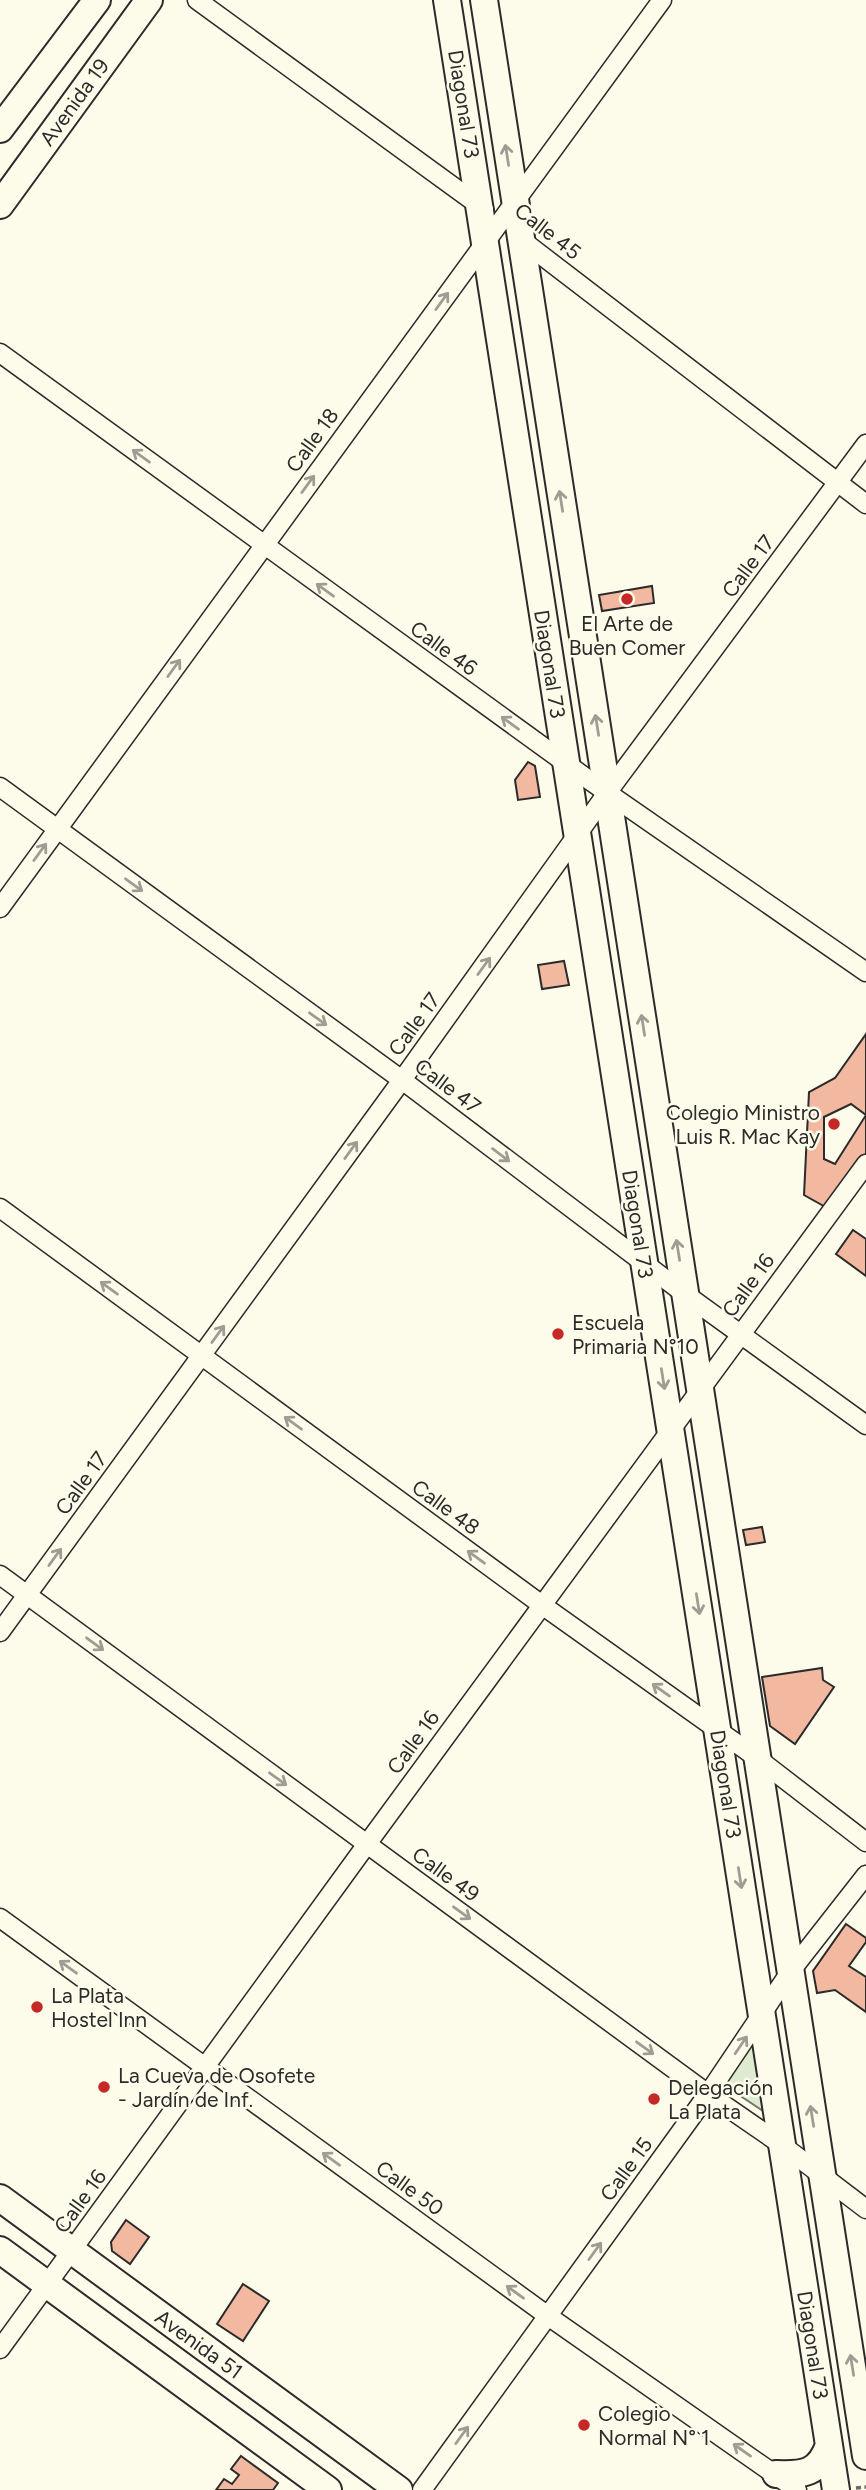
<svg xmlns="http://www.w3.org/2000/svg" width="866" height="2490" font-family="Figtree,sans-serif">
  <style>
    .green { fill: #deebd1; stroke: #74746e; stroke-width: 2 }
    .building { fill: #f2b8a0; stroke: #2b2b2b; stroke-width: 2 }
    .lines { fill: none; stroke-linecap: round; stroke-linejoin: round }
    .street-casing { stroke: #2b2b2b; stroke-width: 21 }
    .secondary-casing { stroke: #2b2b2b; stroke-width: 30 }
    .path { stroke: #6a6964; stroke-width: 3.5; stroke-dasharray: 5 3.5; stroke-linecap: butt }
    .street { stroke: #fdfbea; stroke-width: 18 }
    .secondary { stroke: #fdfbea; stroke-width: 26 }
    .oneway { stroke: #9e9d94 }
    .poi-dot { fill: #c62828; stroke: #fdfbea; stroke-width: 2.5 }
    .labels { text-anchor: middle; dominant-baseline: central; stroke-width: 5; stroke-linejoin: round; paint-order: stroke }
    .street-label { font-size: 21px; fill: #2b2b2b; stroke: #fdfbea }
    .poi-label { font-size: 21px; fill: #2b2b2b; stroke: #fdfbea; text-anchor: start }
  </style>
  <rect width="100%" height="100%" fill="#fdfbea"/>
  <path class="green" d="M 756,2037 L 766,2113 L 721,2083 Z"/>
  <path class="building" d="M 652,586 L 654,603 L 602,611 L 599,595 Z
    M 528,762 L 535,766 L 540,797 L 518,800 L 515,780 Z
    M 564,961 L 569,985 L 542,989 L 538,965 Z
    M 866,1034 L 866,1115 L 851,1104 L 824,1117 L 824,1159 L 835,1164 L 866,1115 L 866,1158 L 829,1209 L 804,1195 L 809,1092 L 835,1078 Z
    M 853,1230 L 866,1239 L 866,1276 L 836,1254 Z
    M 762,1527 L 765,1542 L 746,1545 L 743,1530 Z
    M 822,1668 L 823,1680 L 834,1687 L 795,1744 L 770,1726 L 762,1677 Z
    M 846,1924 L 866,1938 L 866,1942 L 849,1966 L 866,1977 L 866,2012 L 835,1990 L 817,1993 L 813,1971 Z
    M 126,2220 L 149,2237 L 130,2264 L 112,2251 L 111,2242 Z
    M 243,2284 L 269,2301 L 243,2341 L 217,2324 Z
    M 241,2456 L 278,2483 L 273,2490 L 216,2490 L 224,2479 L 232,2484 L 239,2475 L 231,2469 Z"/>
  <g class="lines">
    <defs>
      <path id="street" d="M 197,0 L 484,209
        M 519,238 L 866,504
        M 0,353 L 589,780 L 866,972
        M 0,787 L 402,1080 L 685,1294 L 866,1425
        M 0,908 L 662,0
        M 0,1208 L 542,1605 L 757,1758 L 866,1842
        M 0,1575 L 708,2094 L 782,2145 L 866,2209
        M 0,1632 L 402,1080 L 607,793 L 866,444
        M 0,1918 L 548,2316 L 797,2490
        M 0,2349 L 367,1844 L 866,1164
        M 422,2490 L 708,2094 L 790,1972 L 866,1875"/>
      <path id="secondary" d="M 447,0 L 836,2490
        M 484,0 L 866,2456
        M 0,129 L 97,0
        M 0,205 L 149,0
        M 0,2198 L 399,2490
        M 0,2250 L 328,2490
        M 776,2474 C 803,2475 819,2474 829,2445"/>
    </defs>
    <use href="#street" class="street-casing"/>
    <use href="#secondary" class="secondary-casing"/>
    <path class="path" d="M 856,2488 L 866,2487"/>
    <use href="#street" class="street"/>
    <use href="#secondary" class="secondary"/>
  </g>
  <defs><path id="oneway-shaft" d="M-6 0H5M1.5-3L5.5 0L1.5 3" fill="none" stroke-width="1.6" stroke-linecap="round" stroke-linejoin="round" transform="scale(1.75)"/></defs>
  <g class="oneway">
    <use href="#oneway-shaft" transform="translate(507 155) rotate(-99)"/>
    <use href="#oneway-shaft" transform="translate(442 301) rotate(-54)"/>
    <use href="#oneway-shaft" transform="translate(141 456) rotate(-144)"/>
    <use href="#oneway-shaft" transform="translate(308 484) rotate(-54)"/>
    <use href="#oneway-shaft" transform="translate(561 501) rotate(-99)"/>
    <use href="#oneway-shaft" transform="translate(325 590) rotate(-144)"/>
    <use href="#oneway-shaft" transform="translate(174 668) rotate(-54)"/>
    <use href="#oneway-shaft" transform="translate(510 723) rotate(-144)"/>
    <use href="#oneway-shaft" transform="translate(597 725) rotate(-99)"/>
    <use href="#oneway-shaft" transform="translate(40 852) rotate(-54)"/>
    <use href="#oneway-shaft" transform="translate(134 885) rotate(36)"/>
    <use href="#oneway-shaft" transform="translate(484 966) rotate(-54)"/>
    <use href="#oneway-shaft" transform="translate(318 1019) rotate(36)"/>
    <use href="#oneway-shaft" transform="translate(643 1025) rotate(-99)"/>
    <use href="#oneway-shaft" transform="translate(351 1150) rotate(-54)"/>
    <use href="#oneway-shaft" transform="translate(501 1155) rotate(37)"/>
    <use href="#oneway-shaft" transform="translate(678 1250) rotate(-99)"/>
    <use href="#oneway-shaft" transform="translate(109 1288) rotate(-144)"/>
    <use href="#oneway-shaft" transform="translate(218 1334) rotate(-54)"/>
    <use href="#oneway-shaft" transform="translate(663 1379) rotate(81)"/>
    <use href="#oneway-shaft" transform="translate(293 1423) rotate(-144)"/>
    <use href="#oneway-shaft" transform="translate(55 1557) rotate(-54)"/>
    <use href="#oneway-shaft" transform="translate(476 1557) rotate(-144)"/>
    <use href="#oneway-shaft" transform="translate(698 1604) rotate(81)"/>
    <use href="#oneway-shaft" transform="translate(95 1644) rotate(36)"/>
    <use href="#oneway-shaft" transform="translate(661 1690) rotate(-145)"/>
    <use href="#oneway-shaft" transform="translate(278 1779) rotate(36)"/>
    <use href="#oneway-shaft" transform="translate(740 1878) rotate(81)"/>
    <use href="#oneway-shaft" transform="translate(462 1913) rotate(36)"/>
    <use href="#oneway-shaft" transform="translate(68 1967) rotate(-144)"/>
    <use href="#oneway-shaft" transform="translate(741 2045) rotate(-56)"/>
    <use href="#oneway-shaft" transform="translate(645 2048) rotate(36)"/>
    <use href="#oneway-shaft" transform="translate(812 2116) rotate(-99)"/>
    <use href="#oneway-shaft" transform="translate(331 2159) rotate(-144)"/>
    <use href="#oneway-shaft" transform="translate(595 2251) rotate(-54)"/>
    <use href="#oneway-shaft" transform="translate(515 2292) rotate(-144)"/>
    <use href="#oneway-shaft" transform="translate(852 2365) rotate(-99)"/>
    <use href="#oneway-shaft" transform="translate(462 2435) rotate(-54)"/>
    <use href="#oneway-shaft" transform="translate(742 2450) rotate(-145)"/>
  </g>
  <g class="poi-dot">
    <circle cx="627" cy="599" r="7"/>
    <circle cx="834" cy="1124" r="7"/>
    <circle cx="558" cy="1334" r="7"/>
    <circle cx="37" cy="2007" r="7"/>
    <circle cx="104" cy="2087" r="7"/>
    <circle cx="654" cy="2099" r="7"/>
    <circle cx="584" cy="2425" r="7"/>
  </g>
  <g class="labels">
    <g class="street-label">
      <text transform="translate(74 102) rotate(-54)">Avenida 19</text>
      <text transform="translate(464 104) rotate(81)">Diagonal 73</text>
      <text transform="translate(548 231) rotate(38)">Calle 45</text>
      <text transform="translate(312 440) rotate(-54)">Calle 18</text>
      <text transform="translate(748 566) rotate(-53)">Calle 17</text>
      <text transform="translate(444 648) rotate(36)">Calle 46</text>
      <text transform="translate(550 664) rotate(81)">Diagonal 73</text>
      <text transform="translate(414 1024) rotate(-54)">Calle 17</text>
      <text transform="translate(448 1086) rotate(37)">Calle 47</text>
      <text transform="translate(638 1224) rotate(81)">Diagonal 73</text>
      <text transform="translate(748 1285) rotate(-54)">Calle 16</text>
      <text transform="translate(81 1483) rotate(-54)">Calle 17</text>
      <text transform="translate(446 1507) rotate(36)">Calle 48</text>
      <text transform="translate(413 1742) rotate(-54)">Calle 16</text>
      <text transform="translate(726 1784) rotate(81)">Diagonal 73</text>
      <text transform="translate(446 1874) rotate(36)">Calle 49</text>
      <text transform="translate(626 2169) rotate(-54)">Calle 15</text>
      <text transform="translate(410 2188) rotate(36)">Calle 50</text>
      <text transform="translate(80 2201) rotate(-54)">Calle 16</text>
      <text transform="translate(199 2344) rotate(36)">Avenida 51</text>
      <text transform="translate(813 2345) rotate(81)">Diagonal 73</text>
    </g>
    <g class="poi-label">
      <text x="627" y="623" text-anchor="middle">El Arte de<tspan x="627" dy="24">Buen Comer</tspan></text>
      <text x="820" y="1112" text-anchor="end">Colegio Ministro<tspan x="820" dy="24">Luis R. Mac Kay</tspan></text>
      <text x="572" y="1322">Escuela<tspan x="572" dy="24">Primaria N°10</tspan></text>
      <text x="51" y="1995">La Plata<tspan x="51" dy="24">Hostel Inn</tspan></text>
      <text x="118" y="2075">La Cueva de Osofete<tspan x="118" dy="24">- Jardín de Inf.</tspan></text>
      <text x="668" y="2087">Delegación<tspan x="668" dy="24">La Plata</tspan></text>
      <text x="598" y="2413">Colegio<tspan x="598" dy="24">Normal N° 1</tspan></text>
    </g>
  </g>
</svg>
